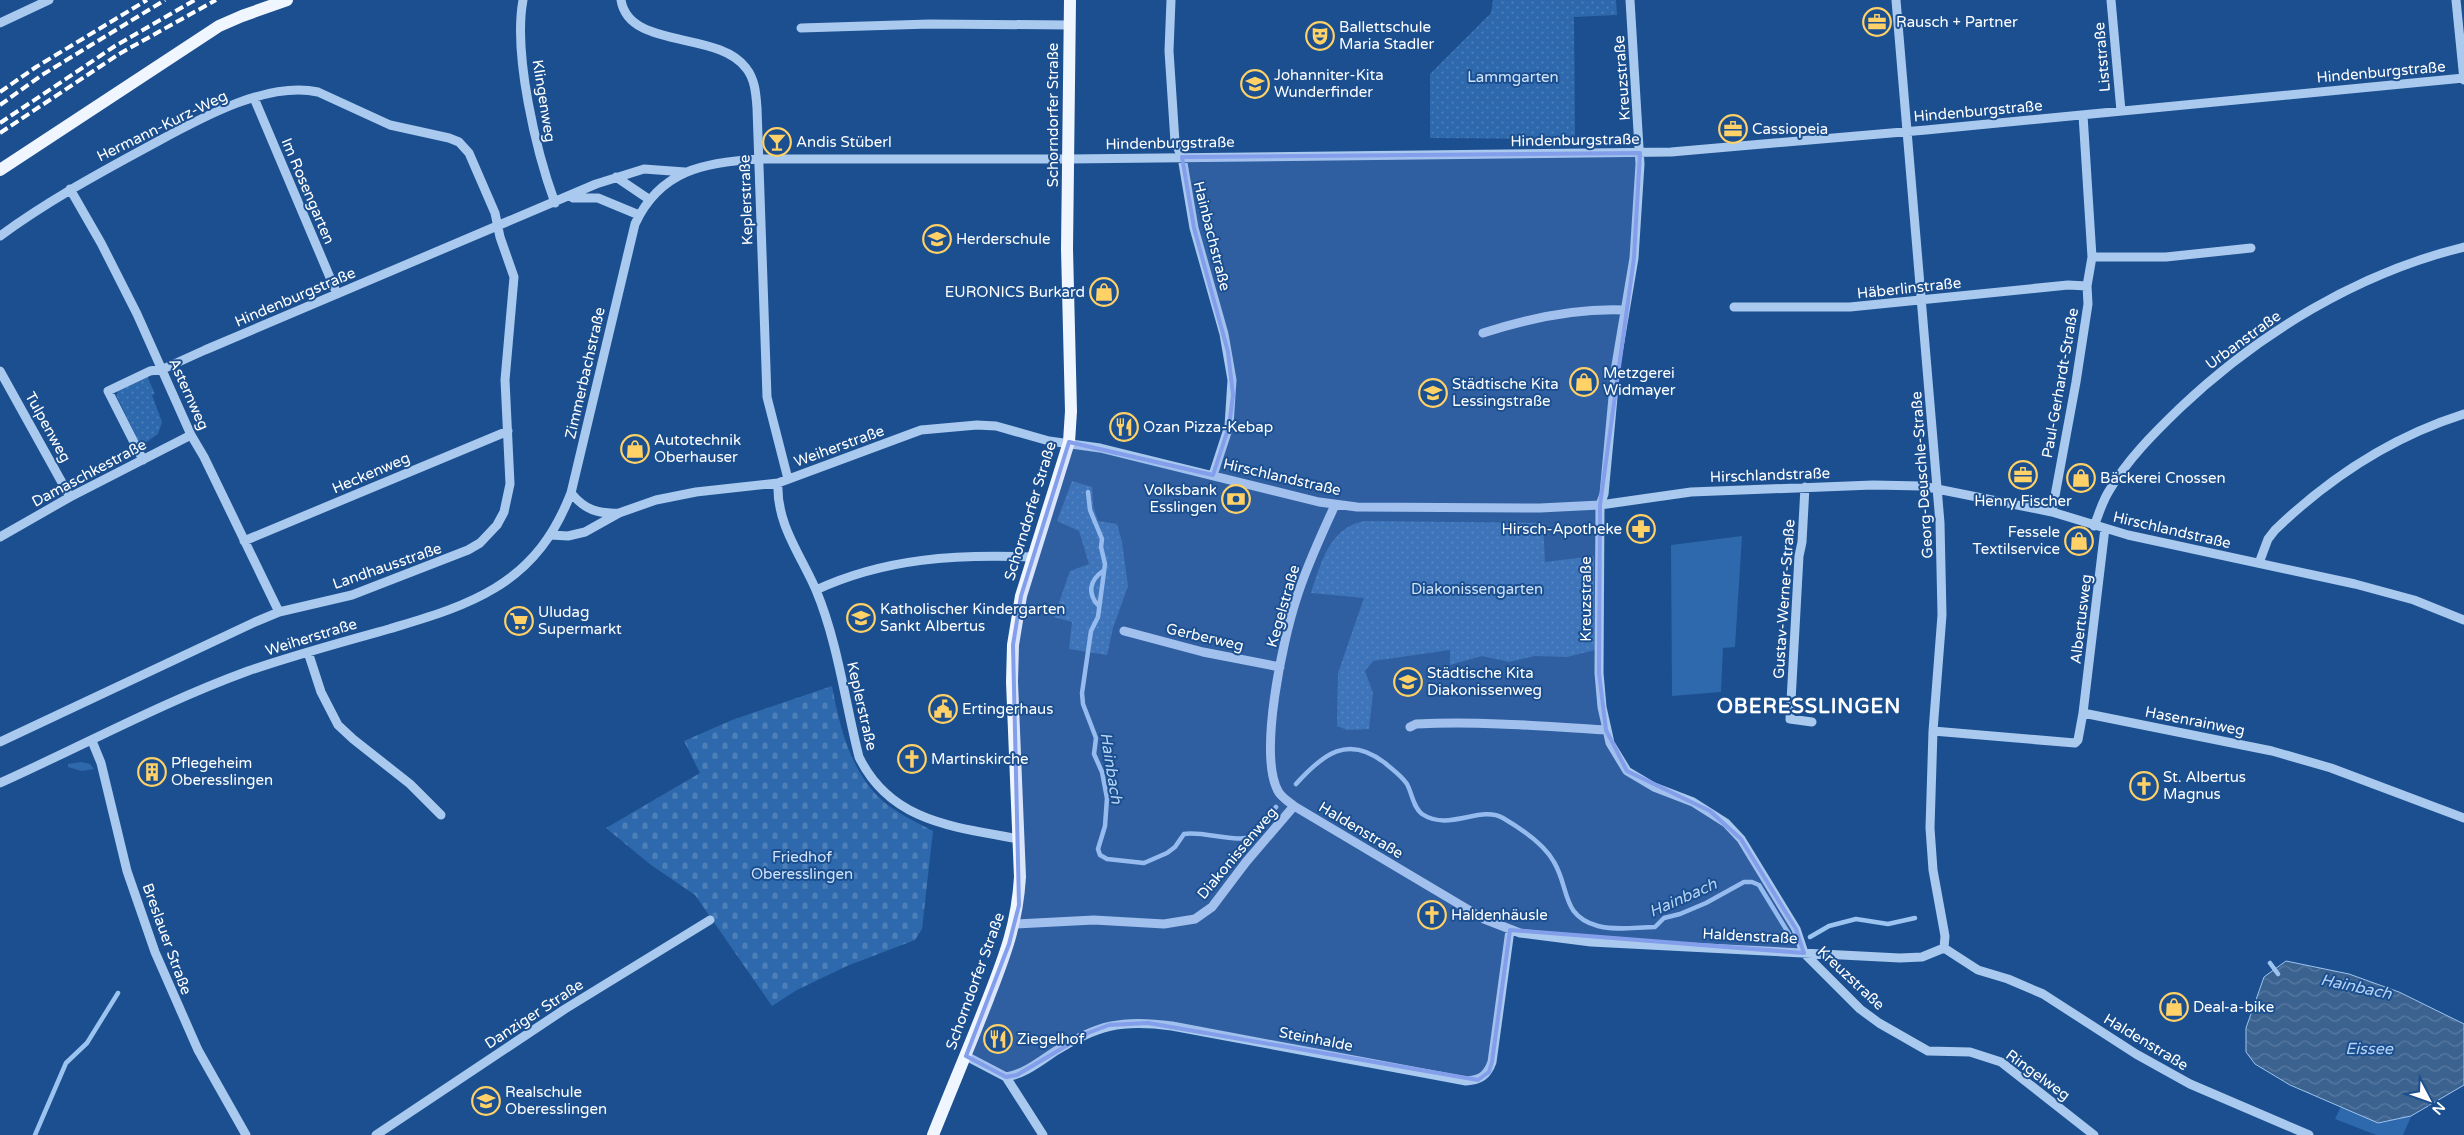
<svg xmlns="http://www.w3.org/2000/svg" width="2464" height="1135" font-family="'Varela Round',sans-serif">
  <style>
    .grass { fill: #2e69ad }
    .cemetery { fill: url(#cemetery-stones) }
    .park { fill: url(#park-dots) }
    .water { fill: url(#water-waves); stroke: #9cc4f0 }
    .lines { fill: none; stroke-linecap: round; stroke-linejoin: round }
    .stream { stroke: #9cc4f0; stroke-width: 4.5 }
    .minor { stroke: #a9c9ee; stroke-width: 9 }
    .major { stroke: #f0f6ff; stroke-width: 12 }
    .rail { stroke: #fff; stroke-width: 4; stroke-dasharray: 9 4; stroke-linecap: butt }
    .marked { fill: #839eea; fill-opacity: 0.2; stroke: #839eea; stroke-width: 4; stroke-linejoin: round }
    .labels { text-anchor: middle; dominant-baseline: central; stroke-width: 4; stroke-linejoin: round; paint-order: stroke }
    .poi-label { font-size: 15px; fill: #fff; stroke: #1b4f8f; text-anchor: start }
    .street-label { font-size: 15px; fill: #fff; stroke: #1b4f8f }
    .park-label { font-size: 15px; fill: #cfe3fa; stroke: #1b4f8f }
    .water-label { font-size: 16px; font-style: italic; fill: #b5d3f5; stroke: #1b4f8f }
    .district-label { font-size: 20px; font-weight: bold; letter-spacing: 1px; fill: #fff; stroke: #1b4f8f }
  </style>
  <defs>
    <pattern id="cemetery-stones" width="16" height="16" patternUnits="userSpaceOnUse" patternTransform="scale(1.25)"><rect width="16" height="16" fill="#2e69ad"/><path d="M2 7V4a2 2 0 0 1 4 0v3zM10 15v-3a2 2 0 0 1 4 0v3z" fill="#4d80b9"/></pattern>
    <pattern id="park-dots" width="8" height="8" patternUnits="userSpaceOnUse" patternTransform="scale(1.25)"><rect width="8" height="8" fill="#2e69ad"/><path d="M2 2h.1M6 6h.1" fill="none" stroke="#4d80b9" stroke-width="1.8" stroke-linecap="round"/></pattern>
    <pattern id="water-waves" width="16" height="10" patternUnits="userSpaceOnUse" patternTransform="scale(1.25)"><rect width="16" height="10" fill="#3c6290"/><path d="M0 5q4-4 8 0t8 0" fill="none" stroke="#597aa1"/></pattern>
  </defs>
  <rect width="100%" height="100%" fill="#1b4f8f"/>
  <path class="grass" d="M 1742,536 L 1735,647 L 1723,648 L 1721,692 L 1672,696 L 1671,545 Z
    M 81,762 L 90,764 L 94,769 L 82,771 L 68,767 L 68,764 Z
    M 2368,1049 L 2430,1074 L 2403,1135 L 2376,1135 L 2335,1119 Z"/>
  <path class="cemetery" d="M 832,686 C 840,729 852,778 889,806 C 903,816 918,823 933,831 L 922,929 L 915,940 L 847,966 L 797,990 L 772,1006 L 695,895 L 651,865 L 606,828 L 700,773 L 684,741 L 732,720 Z"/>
  <path class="park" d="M 1493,0 L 1616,0 L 1617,15 L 1574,17 L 1575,136 L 1566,139 L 1430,138 L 1430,74 L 1491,13 Z
    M 147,376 L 155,394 L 152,395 L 162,422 L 158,434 L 141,446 L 116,395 L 119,390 Z
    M 1072,481 L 1092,487 L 1093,505 L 1098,521 L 1117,524 L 1122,542 L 1128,586 L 1113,628 L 1107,655 L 1069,649 L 1072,622 L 1054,617 L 1070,571 L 1089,564 L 1079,531 L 1057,521 Z
    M 1364,521 L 1543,523 L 1545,562 L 1594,556 L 1595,650 L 1567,657 L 1535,656 L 1509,662 L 1482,656 L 1450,665 L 1450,650 L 1373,661 L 1365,671 L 1373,693 L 1369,729 L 1347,730 L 1337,726 L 1338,673 L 1364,598 L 1311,593 C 1321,563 1329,528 1364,521 Z"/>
  <path class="water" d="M 2286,961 L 2349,974 L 2399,992 L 2464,1024 L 2464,1085 L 2411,1116 L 2378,1123 L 2290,1085 L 2255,1064 L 2246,1052 L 2246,1028 L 2264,977 Z"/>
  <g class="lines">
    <path class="stream" d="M 1088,492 L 1090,510 L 1102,539 L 1101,547 L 1105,564 L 1098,617 L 1091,631 L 1082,693 L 1083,704 L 1096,738 L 1094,754 L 1102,772 L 1107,798 L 1105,826 L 1098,849 L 1100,855 L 1107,859 L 1144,863 L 1167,853 L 1175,847 L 1184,834 C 1202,830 1242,845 1253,835 C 1262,827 1269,816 1276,807
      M 1098,605 C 1087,593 1090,580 1103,571
      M 1296,784 C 1323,754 1348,734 1385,763 C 1393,770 1401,775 1407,784 C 1412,793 1413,807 1422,814 C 1449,832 1480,805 1503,818 C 1520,828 1544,844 1554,862 C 1570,889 1561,916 1598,926 C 1616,931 1637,927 1655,927 L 1664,918 L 1680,914 L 1706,903 L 1744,882 L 1752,882 L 1759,885 L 1789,934
      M 1810,937 L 1829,926 L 1856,919 L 1888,924 L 1915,918
      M 2270,963 L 2278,974
      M 35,1135 L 66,1063 L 87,1043 L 118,993"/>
    <path class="minor" d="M 523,0 C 513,54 536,151 555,203
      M 621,0 C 629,50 718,30 746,68 C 755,79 756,94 757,108 L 767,397 L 788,479
      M 1171,0 L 1169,51 L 1175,142 L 1182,157 L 1194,228 L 1224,334 L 1232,380 L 1229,426 L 1213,475
      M 1630,0 L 1640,164 L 1634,258 L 1616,365 L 1604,494 L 1600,505 L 1599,673 L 1602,707 L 1610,743 L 1627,771 L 1654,787 L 1693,802 L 1726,823 L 1741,839 L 1796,929 L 1804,953 L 1860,1009 L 1879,1023 L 1928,1051 L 1970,1052 L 2001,1062 L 2094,1135
      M 1896,0 L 1940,523 L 1942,615 L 1933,731 L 1930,828 L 1933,870 L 1945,936 L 1944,948
      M 2111,0 L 2121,111
      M 2456,0 L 2464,80
      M 0,23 L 49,0
      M 801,28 L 930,24 L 1069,25
      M 254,98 L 337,294
      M 616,177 L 650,200
      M 70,189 L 101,243 L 137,314 L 191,435 L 204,457 L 279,612
      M 573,198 L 598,198 L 639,215
      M 0,236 C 45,203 92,177 140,151 C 189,125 262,80 318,92 L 390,125 L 449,138 L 459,142 L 469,153 L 495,213 L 500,237 L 514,277 L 505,380 L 510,484 L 504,512 L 497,525 L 480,543 L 468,550 L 352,595 L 279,612 L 255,622 L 0,742
      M 2092,257 L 2166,257 L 2251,248
      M 1734,307 L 1850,307 L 2068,285 L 2087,286
      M 1483,333 C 1529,318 1577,308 1625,310
      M 0,371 L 70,497
      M 143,460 L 108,391 L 150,371 L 163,369 L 205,350 L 596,184 L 644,169 L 685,172
      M 778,483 C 776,524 801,555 816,590 C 838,643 845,702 859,757 C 891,823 956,827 1019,839
      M 1805,487 L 1802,542 L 1799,556 L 1790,719 L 1812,722
      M 571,493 C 585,510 598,514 619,513
      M 1335,505 C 1321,536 1306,567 1296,600 C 1283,640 1258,754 1278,791 C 1281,797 1289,802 1294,806 L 1484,919 L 1520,933 L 1591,942 L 1900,958 L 1922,957 L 1944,948 L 1978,970 L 2008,979 L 2043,994 L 2136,1054 L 2190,1084 L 2309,1135
      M 2052,512 L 2076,382 L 2088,304 L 2087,286 L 2092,257 L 2083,115
      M 2094,526 C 2099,514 2102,502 2109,491 C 2127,460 2154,433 2180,408 C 2259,333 2358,273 2464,247
      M 551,535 L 568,536 L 585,532 L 619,513 L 656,500 L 696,492 L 778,483 L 921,430 L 977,425 L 996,426 L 1049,441 L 1100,448 L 1319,502 L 1357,507 L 1540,508 L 1600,505 L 1691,492 L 1873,485 L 1922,486 L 2052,512 L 2128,535 L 2355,584 L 2414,600 L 2464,620
      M 0,537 L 70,497 L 191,435
      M 244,541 L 508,431
      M 2259,563 L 2268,539 L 2275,530 C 2330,477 2391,437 2464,414
      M 816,590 C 885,558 957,554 1032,557
      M 1124,631 L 1203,652 L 1280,667
      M 308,652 L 321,692 L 338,725 L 353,739 L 410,784 L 441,815
      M 2083,713 L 2105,528
      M 1410,727 L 1416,724 C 1480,721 1542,726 1606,730
      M 1933,731 L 2075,743 L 2078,740 L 2083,713 L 2272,751 L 2331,768 L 2464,818
      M 92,741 L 101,763 L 127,871 L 155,952 L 198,1050 L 246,1135
      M 0,783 C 82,746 163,702 248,671 C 294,655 342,642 389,629 C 425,618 462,608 495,588 C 533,565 555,534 571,493 L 635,224 C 660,170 705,162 759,159 L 1069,159 L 1671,152 L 1926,130 L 2464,78
      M 1015,924 L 1094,920 L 1164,924 L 1195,919 L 1212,907 L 1246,862 L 1294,806
      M 966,1056 L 1006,1077 L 1043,1135
      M 1006,1077 C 1024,1074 1039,1062 1054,1052 C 1097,1025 1121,1019 1172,1026 L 1466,1081 C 1480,1080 1487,1076 1492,1062 L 1510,930
      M 376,1135 L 565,1009 L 710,920"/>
    <path class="major" d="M 0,170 L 219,26 L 242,16 L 287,0
      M 933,1135 C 951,1090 970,1045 988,999 C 1005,955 1017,925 1020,877 L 1012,682 L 1013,645 L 1021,596 L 1069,442 L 1071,411 L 1067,249 L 1070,0"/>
    <path class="rail" d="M 0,92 L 36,67 L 147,0
      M 0,105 L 42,75 L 165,0
      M 0,123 L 115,46 L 195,0
      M 0,133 L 119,54 L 216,0"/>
  </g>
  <path class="marked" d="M 1640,153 L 1634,258 L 1600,505 L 1599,673 L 1606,730 L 1627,771 L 1710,811 L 1741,839 L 1796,929 L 1804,953 L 1510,930 L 1492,1062 L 1489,1072 L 1478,1080 L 1148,1023 L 1109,1025 L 1088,1033 L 1017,1075 L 1006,1077 L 966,1056 L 1009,944 L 1019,905 L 1013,645 L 1021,596 L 1069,442 L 1213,475 L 1229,426 L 1233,395 L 1228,352 L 1194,228 L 1182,157 Z"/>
  <defs>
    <symbol id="office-ring" viewBox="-11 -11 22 22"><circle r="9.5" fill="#1b4f8f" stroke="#ffd166" stroke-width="1.5"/><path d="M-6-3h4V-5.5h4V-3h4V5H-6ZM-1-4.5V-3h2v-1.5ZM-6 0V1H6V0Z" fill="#ffd166"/></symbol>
    <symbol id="theatre-ring" viewBox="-11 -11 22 22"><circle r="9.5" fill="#1b4f8f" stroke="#ffd166" stroke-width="1.5"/><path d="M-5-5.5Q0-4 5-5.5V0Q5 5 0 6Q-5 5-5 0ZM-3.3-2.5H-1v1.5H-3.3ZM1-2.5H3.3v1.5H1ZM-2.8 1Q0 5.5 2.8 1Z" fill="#ffd166"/></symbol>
    <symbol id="school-ring" viewBox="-11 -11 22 22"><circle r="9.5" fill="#1b4f8f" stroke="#ffd166" stroke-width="1.5"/><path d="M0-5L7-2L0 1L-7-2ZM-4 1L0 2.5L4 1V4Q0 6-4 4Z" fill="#ffd166"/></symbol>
    <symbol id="bar-ring" viewBox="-11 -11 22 22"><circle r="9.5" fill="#1b4f8f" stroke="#ffd166" stroke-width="1.5"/><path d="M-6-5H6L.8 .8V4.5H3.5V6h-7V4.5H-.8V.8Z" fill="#ffd166"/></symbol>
    <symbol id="shop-ring" viewBox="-11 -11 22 22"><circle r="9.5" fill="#1b4f8f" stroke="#ffd166" stroke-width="1.5"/><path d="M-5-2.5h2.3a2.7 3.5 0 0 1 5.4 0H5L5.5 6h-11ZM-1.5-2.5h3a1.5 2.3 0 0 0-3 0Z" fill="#ffd166"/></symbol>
    <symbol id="restaurant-ring" viewBox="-11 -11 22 22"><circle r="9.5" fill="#1b4f8f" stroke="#ffd166" stroke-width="1.5"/><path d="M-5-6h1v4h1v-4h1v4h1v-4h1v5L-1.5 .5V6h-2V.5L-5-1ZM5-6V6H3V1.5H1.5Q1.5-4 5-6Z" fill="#ffd166"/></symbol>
    <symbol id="bank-ring" viewBox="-11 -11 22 22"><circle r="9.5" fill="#1b4f8f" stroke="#ffd166" stroke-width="1.5"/><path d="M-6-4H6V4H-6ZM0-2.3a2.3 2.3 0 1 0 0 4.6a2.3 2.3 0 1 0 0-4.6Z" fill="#ffd166"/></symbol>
    <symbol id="pharmacy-ring" viewBox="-11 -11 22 22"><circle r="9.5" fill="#1b4f8f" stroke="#ffd166" stroke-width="1.5"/><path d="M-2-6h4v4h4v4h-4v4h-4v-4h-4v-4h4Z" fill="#ffd166"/></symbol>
    <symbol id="supermarket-ring" viewBox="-11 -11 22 22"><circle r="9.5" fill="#1b4f8f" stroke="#ffd166" stroke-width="1.5"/><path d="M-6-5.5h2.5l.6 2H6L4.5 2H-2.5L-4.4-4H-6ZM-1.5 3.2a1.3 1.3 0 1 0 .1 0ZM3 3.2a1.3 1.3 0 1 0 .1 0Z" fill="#ffd166"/></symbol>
    <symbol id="civic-ring" viewBox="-11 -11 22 22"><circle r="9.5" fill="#1b4f8f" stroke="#ffd166" stroke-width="1.5"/><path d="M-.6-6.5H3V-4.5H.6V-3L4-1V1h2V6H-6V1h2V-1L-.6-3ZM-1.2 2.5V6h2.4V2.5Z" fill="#ffd166"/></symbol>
    <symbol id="church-ring" viewBox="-11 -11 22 22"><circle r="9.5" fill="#1b4f8f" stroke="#ffd166" stroke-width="1.5"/><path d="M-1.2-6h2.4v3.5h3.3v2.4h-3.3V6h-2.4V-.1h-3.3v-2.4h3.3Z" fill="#ffd166"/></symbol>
    <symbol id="building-ring" viewBox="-11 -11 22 22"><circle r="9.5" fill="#1b4f8f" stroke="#ffd166" stroke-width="1.5"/><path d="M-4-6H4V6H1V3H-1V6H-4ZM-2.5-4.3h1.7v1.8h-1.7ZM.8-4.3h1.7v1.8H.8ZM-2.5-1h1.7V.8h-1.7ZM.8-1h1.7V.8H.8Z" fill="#ffd166"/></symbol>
  </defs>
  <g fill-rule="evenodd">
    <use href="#office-ring" x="1861" y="6" width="32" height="32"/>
    <use href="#theatre-ring" x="1304" y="20" width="32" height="32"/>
    <use href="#school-ring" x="1239" y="68" width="32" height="32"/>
    <use href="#office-ring" x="1717" y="113" width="32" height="32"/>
    <use href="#bar-ring" x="761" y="126" width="32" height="32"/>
    <use href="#school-ring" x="921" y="223" width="32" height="32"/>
    <use href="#shop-ring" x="1088" y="276" width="32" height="32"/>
    <use href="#shop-ring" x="1568" y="366" width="32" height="32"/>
    <use href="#school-ring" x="1417" y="377" width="32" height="32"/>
    <use href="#restaurant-ring" x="1108" y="411" width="32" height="32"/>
    <use href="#shop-ring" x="619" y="433" width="32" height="32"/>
    <use href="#office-ring" x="2007" y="459" width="32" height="32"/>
    <use href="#shop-ring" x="2065" y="462" width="32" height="32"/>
    <use href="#bank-ring" x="1220" y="483" width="32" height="32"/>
    <use href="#pharmacy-ring" x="1625" y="513" width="32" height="32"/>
    <use href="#shop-ring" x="2063" y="525" width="32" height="32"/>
    <use href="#school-ring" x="845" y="602" width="32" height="32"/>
    <use href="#supermarket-ring" x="503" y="605" width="32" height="32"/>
    <use href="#school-ring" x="1392" y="666" width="32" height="32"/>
    <use href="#civic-ring" x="927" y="693" width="32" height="32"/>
    <use href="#church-ring" x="896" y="743" width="32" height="32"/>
    <use href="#building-ring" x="136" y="756" width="32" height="32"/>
    <use href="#church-ring" x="2128" y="770" width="32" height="32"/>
    <use href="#church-ring" x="1416" y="899" width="32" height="32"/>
    <use href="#shop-ring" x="2158" y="991" width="32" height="32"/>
    <use href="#restaurant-ring" x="982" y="1023" width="32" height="32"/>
    <use href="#school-ring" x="470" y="1085" width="32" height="32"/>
  </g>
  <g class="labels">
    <g class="poi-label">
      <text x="1896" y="22">Rausch + Partner</text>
      <text x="1339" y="27">Ballettschule<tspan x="1339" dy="17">Maria Stadler</tspan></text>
      <text x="1274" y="75">Johanniter-Kita<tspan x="1274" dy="17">Wunderfinder</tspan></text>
      <text x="1752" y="129">Cassiopeia</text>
      <text x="796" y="142">Andis Stüberl</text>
      <text x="956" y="239">Herderschule</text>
      <text x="1085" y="292" text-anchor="end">EURONICS Burkard</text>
      <text x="1603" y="373">Metzgerei<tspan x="1603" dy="17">Widmayer</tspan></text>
      <text x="1452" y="384">Städtische Kita<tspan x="1452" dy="17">Lessingstraße</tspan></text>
      <text x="1143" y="427">Ozan Pizza-Kebap</text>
      <text x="654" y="440">Autotechnik<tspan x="654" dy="17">Oberhauser</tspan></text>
      <text x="2100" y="478">Bäckerei Cnossen</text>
      <text x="1217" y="490" text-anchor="end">Volksbank<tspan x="1217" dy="17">Esslingen</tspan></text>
      <text x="2023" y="501" text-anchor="middle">Henry Fischer</text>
      <text x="1622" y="529" text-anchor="end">Hirsch-Apotheke</text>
      <text x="2060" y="532" text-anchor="end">Fessele<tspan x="2060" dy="17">Textilservice</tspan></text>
      <text x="880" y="609">Katholischer Kindergarten<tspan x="880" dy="17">Sankt Albertus</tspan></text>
      <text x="538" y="612">Uludag<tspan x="538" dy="17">Supermarkt</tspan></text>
      <text x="1427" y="673">Städtische Kita<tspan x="1427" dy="17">Diakonissenweg</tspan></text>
      <text x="962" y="709">Ertingerhaus</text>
      <text x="931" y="759">Martinskirche</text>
      <text x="171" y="763">Pflegeheim<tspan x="171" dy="17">Oberesslingen</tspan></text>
      <text x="2163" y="777">St. Albertus<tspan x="2163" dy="17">Magnus</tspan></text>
      <text x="1451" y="915">Haldenhäusle</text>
      <text x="2193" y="1007">Deal-a-bike</text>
      <text x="1017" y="1039">Ziegelhof</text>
      <text x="505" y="1092">Realschule<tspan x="505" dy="17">Oberesslingen</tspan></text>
    </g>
    <g class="street-label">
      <text transform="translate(2102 57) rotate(-95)">Liststraße</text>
      <text transform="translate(2381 72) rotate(-5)">Hindenburgstraße</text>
      <text transform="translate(1622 78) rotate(-94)">Kreuzstraße</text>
      <text transform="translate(544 101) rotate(81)">Klingenweg</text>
      <text transform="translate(1978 111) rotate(-5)">Hindenburgstraße</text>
      <text transform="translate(1053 115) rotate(-90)">Schorndorfer Straße</text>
      <text transform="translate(162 126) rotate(-26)">Hermann-Kurz-Weg</text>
      <text transform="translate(1575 140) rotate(-1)">Hindenburgstraße</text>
      <text transform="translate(1170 143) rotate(-1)">Hindenburgstraße</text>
      <text transform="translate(308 191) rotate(67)">Im Rosengarten</text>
      <text transform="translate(746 200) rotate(-92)">Keplerstraße</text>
      <text transform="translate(1212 236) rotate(76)">Hainbachstraße</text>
      <text transform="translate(1909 288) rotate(-6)">Häberlinstraße</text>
      <text transform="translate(295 297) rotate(-23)">Hindenburgstraße</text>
      <text transform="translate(2243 340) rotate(-36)">Urbanstraße</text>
      <text transform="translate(585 373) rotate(-77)">Zimmerbachstraße</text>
      <text transform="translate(2060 383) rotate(-80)">Paul-Gerhardt-Straße</text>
      <text transform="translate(189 394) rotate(66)">Asternweg</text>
      <text transform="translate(48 427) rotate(61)">Tulpenweg</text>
      <text transform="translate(839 446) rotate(-20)">Weiherstraße</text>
      <text transform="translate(89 473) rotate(-28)">Damaschkestraße</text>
      <text transform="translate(371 473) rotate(-23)">Heckenweg</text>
      <text transform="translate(1770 475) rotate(-2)">Hirschlandstraße</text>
      <text transform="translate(1922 475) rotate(-94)">Georg-Deuschle-Straße</text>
      <text transform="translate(1282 477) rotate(13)">Hirschlandstraße</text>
      <text transform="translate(1030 511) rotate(-73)">Schorndorfer Straße</text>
      <text transform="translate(2172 530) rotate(13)">Hirschlandstraße</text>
      <text transform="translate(387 566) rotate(-19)">Landhausstraße</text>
      <text transform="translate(1586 599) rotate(-90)">Kreuzstraße</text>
      <text transform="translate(1784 599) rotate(-86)">Gustav-Werner-Straße</text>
      <text transform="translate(1283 606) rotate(-74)">Kegelstraße</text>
      <text transform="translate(2081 619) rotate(-83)">Albertusweg</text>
      <text transform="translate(311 637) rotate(-17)">Weiherstraße</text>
      <text transform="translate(1205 637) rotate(13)">Gerberweg</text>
      <text transform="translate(862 706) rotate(77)">Keplerstraße</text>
      <text transform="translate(2195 721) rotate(11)">Hasenrainweg</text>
      <text transform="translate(1361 830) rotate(31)">Haldenstraße</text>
      <text transform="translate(1237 853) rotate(-50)">Diakonissenweg</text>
      <text transform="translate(1750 936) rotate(3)">Haldenstraße</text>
      <text transform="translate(167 939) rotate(70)">Breslauer Straße</text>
      <text transform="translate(1851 978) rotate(43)">Kreuzstraße</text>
      <text transform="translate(975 981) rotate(-70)">Schorndorfer Straße</text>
      <text transform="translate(534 1014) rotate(-33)">Danziger Straße</text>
      <text transform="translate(1316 1039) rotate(11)">Steinhalde</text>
      <text transform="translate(2146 1042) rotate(31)">Haldenstraße</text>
      <text transform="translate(2038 1075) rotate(36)">Ringelweg</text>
    </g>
    <g class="park-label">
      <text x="1513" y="77">Lammgarten</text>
      <text x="1477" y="589">Diakonissengarten</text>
      <text x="802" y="857">Friedhof<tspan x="802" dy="17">Oberesslingen</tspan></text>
    </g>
    <g class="water-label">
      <text transform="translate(1111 768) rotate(81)">Hainbach</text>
      <text transform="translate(1683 898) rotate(-24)">Hainbach</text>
      <text transform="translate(2356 987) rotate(12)">Hainbach</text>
      <text x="2369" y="1049">Eissee</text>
    </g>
    <g class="district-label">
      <text x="1809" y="707">OBERESSLINGEN</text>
    </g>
  </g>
  <g transform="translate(2429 1100) rotate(131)" stroke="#1b4f8f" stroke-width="4" paint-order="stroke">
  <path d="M0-4L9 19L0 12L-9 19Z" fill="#ffffff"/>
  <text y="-8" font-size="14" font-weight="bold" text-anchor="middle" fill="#ffffff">N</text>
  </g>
</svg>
